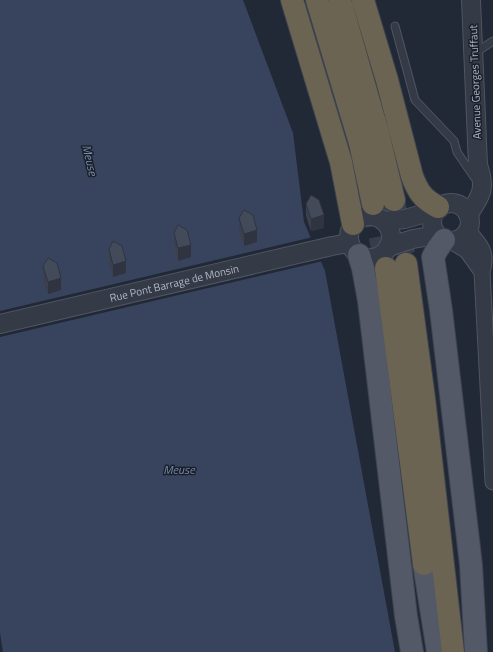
<svg xmlns="http://www.w3.org/2000/svg" width="493" height="652" font-family="'Titillium Web',sans-serif">
  <style>
    .water { fill: #38445e }
    .pier { fill: #212836 }
    .lines { fill: none; stroke-linecap: round; stroke-linejoin: round }
    .motorway-tunnel { stroke: #363d4b; stroke-width: 22; stroke-dasharray: 22 11; stroke-linecap: butt }
    .service-casing { stroke: #4f5561; stroke-width: 9 }
    .minor-casing { stroke: #4f5561; stroke-width: 17 }
    .tertiary-casing { stroke: #4f5561; stroke-width: 20 }
    .primary-casing { stroke: #3e4450; stroke-width: 24 }
    .motorway-casing { stroke: #3c424e; stroke-width: 24 }
    .service { stroke: #353a47; stroke-width: 7 }
    .minor { stroke: #353a47; stroke-width: 15 }
    .tertiary { stroke: #353a47; stroke-width: 18 }
    .primary { stroke: #535967; stroke-width: 22 }
    .motorway { stroke: #6c6452; stroke-width: 22 }
    .wall { fill: #3a404e }
    .shaded-wall { fill: #2f3440 }
    .building { fill: #434b5b; stroke: #2f3440 }
    .labels { text-anchor: middle; dominant-baseline: central; stroke-width: 3; stroke-linejoin: round; paint-order: stroke }
    .street-label { font-size: 11px; fill: #afb5c3; stroke: #1a202b }
    .water-label { font-size: 12px; font-style: italic; fill: #7989aa; stroke: #1a202b }
  </style>
  <rect width="100%" height="100%" fill="#212836"/>
  <path class="water" d="M 0,0 L 243,0 L 293,133 L 304,222 L 325,271 L 395,652 L 3,652 L 0,633 Z"/>
  <path class="pier" d="M 313,237 L 323,261 L 0,337 L 0,311 Z"/>
  <g class="lines">
    <path class="motorway-tunnel" d="M 394,200 L 406,264
      M 373,204 L 386,268"/>
    <defs>
      <path id="service" d="M 395,26 L 415,100 L 454,141 L 457,152 L 474,177
        M 475,53 L 493,41"/>
      <path id="minor" d="M 468,231 C 481,245 488,253 482,272 L 493,482
        M 451,241 L 467,251 L 482,272"/>
      <g id="tertiary">
        <circle cx="451" cy="222" r="19"/>
        <path d="M 468,215 C 482,195 486,188 478,165 L 471,0"/>
        <circle cx="370" cy="237" r="21"/>
        <path d="M 383,221 L 405,219 L 436,210"/>
        <path d="M 388,247 L 413,239 L 436,235"/>
        <path id="s1" d="M 0,324 L 332,246 L 349,243"/>
      </g>
      <path id="primary" d="M 444,240 L 438,248 L 433,257 L 441,310 L 471,565 L 476,652
        M 359,255 L 363,268 L 369,301 L 406,616 L 412,652
        M 424,564 L 438,652"/>
      <path id="motorway" d="M 292,0 L 341,162 L 353,224
        M 317,0 L 360,143 L 373,204
        M 340,0 L 378,133 L 394,200
        M 363,0 L 387,80 L 412,176 C 418,192 423,199 438,207
        M 406,264 L 424,398 L 453,652
        M 386,268 L 424,564"/>
    </defs>
    <use href="#service" class="service-casing"/>
    <use href="#minor" class="minor-casing"/>
    <use href="#tertiary" class="tertiary-casing"/>
    <use href="#primary" class="primary-casing"/>
    <use href="#motorway" class="motorway-casing"/>
    <use href="#service" class="service"/>
    <use href="#minor" class="minor"/>
    <use href="#tertiary" class="tertiary"/>
    <use href="#primary" class="primary"/>
    <use href="#motorway" class="motorway"/>
  </g>
  <path class="wall" d="M 306,204 L 324,228 L 311,231 L 306,216 Z
    M 239,218 L 257,242 L 244,246 L 239,231 Z
    M 174,233 L 191,257 L 178,261 L 174,245 Z
    M 109,249 L 126,273 L 113,277 L 109,262 Z
    M 43,266 L 61,290 L 48,294 L 43,278 Z"/>
  <path class="shaded-wall" d="M 324,215 L 324,228 L 311,231 L 311,219 Z
    M 257,230 L 257,242 L 244,246 L 244,234 Z
    M 191,245 L 191,257 L 178,261 L 178,248 Z
    M 126,261 L 126,273 L 113,277 L 113,265 Z
    M 61,278 L 61,290 L 48,294 L 48,282 Z"/>
  <path class="building" d="M 311,195 L 319,200 L 324,215 L 311,219 L 306,204 Z
    M 244,210 L 253,215 L 257,230 L 244,234 L 239,218 Z
    M 178,225 L 187,230 L 191,245 L 178,248 L 174,233 Z
    M 113,241 L 122,246 L 126,261 L 113,265 L 109,249 Z
    M 48,258 L 57,263 L 61,278 L 48,282 L 43,266 Z"/>
  <g class="labels">
    <g class="street-label">
      <text transform="translate(475 82) rotate(-92)">Avenue Georges Truffaut</text>
      <text stroke="none"><textPath href="#s1" startOffset="179">Rue Pont Barrage de Monsin</textPath></text>
    </g>
    <g class="water-label">
      <text transform="translate(90 160) rotate(77)">Meuse</text>
      <text x="179" y="469">Meuse</text>
    </g>
  </g>
</svg>
